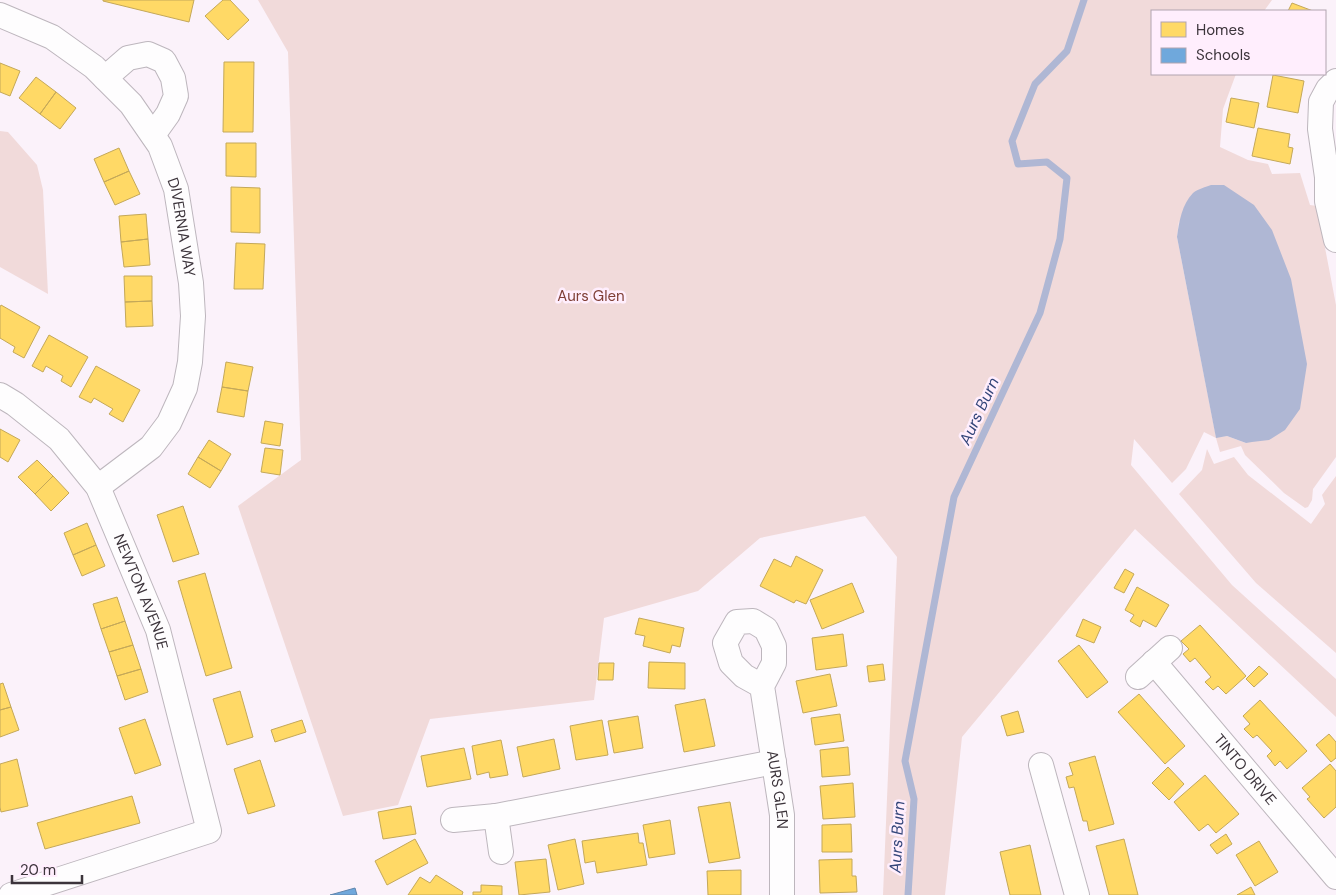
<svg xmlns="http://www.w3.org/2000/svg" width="1336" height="895" font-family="'DM Sans',sans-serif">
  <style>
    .green { fill: #f1dada; fill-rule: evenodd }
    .water { fill: #afb7d4 }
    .homes { fill: #ffd966; stroke: #c4a859 }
    .schools { fill: #6fa8dc; stroke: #6085ac }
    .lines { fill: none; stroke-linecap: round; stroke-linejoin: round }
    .stream { stroke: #afb7d4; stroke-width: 7 }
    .minor-casing { stroke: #bdb6bd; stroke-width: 26 }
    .minor { stroke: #fefdfe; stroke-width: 24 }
    .labels { text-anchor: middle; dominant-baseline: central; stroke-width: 5; stroke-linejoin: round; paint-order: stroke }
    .street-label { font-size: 15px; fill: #3c343b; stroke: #ffeefd }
    .park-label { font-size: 15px; fill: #7f3f36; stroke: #ffeefd }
    .water-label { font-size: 16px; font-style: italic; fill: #34467a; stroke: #ffeefd }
  </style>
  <rect width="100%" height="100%" fill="#fbf2fa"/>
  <path class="green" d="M 258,0 L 1272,0 L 1264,11 L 1152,11 L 1152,74 L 1236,74 L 1223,109 L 1220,147 L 1248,160 L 1268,164 L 1272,174 L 1300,173 L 1310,205 L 1317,206 L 1336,305 L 1336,457 L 1313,489 L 1312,500 L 1308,507 L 1305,508 L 1284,493 L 1245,455 L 1241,446 L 1220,452 L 1216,438 L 1204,432 L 1186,469 L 1172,483 L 1134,439 L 1131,465 L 1232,585 L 1336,679 L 1336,717 L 1135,529 L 962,737 L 945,895 L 883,895 L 897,557 L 865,516 L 760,538 L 698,591 L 604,618 L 594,700 L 430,719 L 398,805 L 343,816 L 238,506 L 301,460 L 288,52 ZM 1179,221 L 1246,443 L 1227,436 L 1216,437 L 1177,237 Z
    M 0,131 L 8,132 L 37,165 L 43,190 L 48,294 L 0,267 Z
    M 1207,449 L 1214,464 L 1234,457 L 1248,475 L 1311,524 L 1325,504 L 1322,495 L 1336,476 L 1336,653 L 1256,583 L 1179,494 L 1202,470 Z"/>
  <path class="water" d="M 1211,185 L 1224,185 L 1254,205 L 1272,230 L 1291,279 L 1307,364 L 1300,409 L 1285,430 L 1269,440 L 1252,442 L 1246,443 L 1227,436 L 1216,438 L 1177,237 C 1179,222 1182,204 1193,193 C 1198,189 1206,187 1211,185 Z"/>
  <path class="homes" d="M 103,0 L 194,0 L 189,22 L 103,1 Z
    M 223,0 L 230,0 L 249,20 L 228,40 L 205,16 Z
    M 1292,3 L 1313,11 L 1288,11 Z
    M 224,62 L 254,62 L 253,132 L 223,132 Z
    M 0,63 L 20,71 L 10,96 L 0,92 Z
    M 1273,75 L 1304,81 L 1298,113 L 1267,107 Z
    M 36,77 L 56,92 L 40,114 L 19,98 Z
    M 56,92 L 76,108 L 60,129 L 40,114 Z
    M 1231,98 L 1259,103 L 1254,128 L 1226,122 Z
    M 1258,128 L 1290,134 L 1288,147 L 1293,148 L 1290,164 L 1252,156 Z
    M 226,143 L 256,143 L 256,177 L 226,176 Z
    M 119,148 L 129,171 L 104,182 L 94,159 Z
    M 129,171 L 140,194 L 115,205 L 104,182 Z
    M 231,187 L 260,188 L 260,233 L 231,232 Z
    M 146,214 L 148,239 L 121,242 L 119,216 Z
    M 148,239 L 150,265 L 124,267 L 121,242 Z
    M 236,243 L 265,244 L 263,289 L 234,289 Z
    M 124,276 L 152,276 L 152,301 L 125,302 Z
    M 152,301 L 153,326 L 126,327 L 125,302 Z
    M 1,305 L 40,327 L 24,358 L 13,352 L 15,347 L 0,338 L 0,307 Z
    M 49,335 L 88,357 L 71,387 L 61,381 L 63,376 L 46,366 L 43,372 L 32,366 Z
    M 226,362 L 253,367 L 248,391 L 222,387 Z
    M 96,366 L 140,390 L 123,422 L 109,414 L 113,409 L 94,398 L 91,403 L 79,397 Z
    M 222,387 L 248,391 L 244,417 L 217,412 Z
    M 265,421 L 283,424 L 280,446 L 261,443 Z
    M 0,429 L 20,440 L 8,462 L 0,457 Z
    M 209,440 L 231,454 L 221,471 L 198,457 Z
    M 265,448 L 283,450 L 280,475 L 261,472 Z
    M 198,457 L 221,471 L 210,488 L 188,474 Z
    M 37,460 L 53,476 L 35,494 L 18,477 Z
    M 53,476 L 69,493 L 51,511 L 35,494 Z
    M 183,506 L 199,554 L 173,562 L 157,515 Z
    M 87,523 L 96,545 L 73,555 L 64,533 Z
    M 96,545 L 105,566 L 82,576 L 73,555 Z
    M 796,556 L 823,570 L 806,604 L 796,600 L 794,603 L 760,586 L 774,559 L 791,567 Z
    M 1125,569 L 1134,574 L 1124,593 L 1114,588 Z
    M 205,573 L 232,668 L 206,676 L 178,581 Z
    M 852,583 L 864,612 L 822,629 L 810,600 Z
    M 1137,587 L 1169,605 L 1156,627 L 1143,620 L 1140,627 L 1130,621 L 1134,615 L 1125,610 Z
    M 117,597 L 125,621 L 101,629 L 93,604 Z
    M 639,618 L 684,628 L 680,647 L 672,645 L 670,653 L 643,646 L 645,636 L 635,634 Z
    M 1083,619 L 1101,627 L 1094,643 L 1076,636 Z
    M 125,621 L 133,645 L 109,652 L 101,629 Z
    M 1200,625 L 1246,676 L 1226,694 L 1218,686 L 1213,690 L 1205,682 L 1211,677 L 1195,658 L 1190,662 L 1183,654 L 1189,649 L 1181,641 Z
    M 843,634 L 847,666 L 816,670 L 812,638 Z
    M 133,645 L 141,669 L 117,676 L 109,652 Z
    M 1079,645 L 1108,682 L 1087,698 L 1058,661 Z
    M 649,662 L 685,663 L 685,689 L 648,688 Z
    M 599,663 L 614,663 L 613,680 L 598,680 Z
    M 883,664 L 885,680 L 869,682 L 867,666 Z
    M 1259,666 L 1268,674 L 1254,687 L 1246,679 Z
    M 141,669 L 148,692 L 125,700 L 117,676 Z
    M 830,674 L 837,706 L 803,713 L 796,681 Z
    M 3,683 L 11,707 L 0,710 L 0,684 Z
    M 240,691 L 253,737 L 227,745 L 213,699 Z
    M 1139,694 L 1185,746 L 1165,764 L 1118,712 Z
    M 705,699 L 715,746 L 684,752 L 675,705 Z
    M 1260,700 L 1307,751 L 1287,769 L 1280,761 L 1275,766 L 1267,756 L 1272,751 L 1257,735 L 1253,738 L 1244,729 L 1250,724 L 1243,716 Z
    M 11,707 L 19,730 L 0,737 L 0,710 Z
    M 1018,711 L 1024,732 L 1007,736 L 1001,716 Z
    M 840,714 L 844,741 L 815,745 L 811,718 Z
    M 638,716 L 643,748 L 614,753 L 608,721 Z
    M 145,719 L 161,765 L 135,774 L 119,728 Z
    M 302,720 L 306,732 L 275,742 L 271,730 Z
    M 602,720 L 608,755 L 576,760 L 570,726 Z
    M 1329,734 L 1336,742 L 1336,758 L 1331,762 L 1316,745 Z
    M 554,739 L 560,769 L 523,777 L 517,747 Z
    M 501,740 L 508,775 L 490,778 L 489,772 L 477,775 L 472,746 Z
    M 848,747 L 850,775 L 822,777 L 820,750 Z
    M 464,748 L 471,779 L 427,787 L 421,756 Z
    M 1095,756 L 1114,824 L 1089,831 L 1087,821 L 1083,821 L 1074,787 L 1069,788 L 1066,777 L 1073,775 L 1069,763 Z
    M 17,759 L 28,806 L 1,812 L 0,807 L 0,764 Z
    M 260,760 L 275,806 L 248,814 L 234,769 Z
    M 1330,764 L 1336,771 L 1336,807 L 1324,818 L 1307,799 L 1310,797 L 1302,788 Z
    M 1168,767 L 1184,784 L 1169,800 L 1152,783 Z
    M 1205,775 L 1239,814 L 1216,833 L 1208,824 L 1199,831 L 1174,802 Z
    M 853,783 L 855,817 L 823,819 L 820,786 Z
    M 132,796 L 140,823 L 45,849 L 37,823 Z
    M 730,802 L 740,858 L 709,863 L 698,807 Z
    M 411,806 L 416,834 L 383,839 L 378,812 Z
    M 670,820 L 675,854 L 649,858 L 643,825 Z
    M 851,824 L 852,852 L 822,852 L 822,825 Z
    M 638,833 L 639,843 L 643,843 L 647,865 L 597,873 L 595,861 L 585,863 L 582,841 Z
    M 1226,834 L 1232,844 L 1217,854 L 1210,845 Z
    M 415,839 L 428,863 L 387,885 L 375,861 Z
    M 575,839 L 584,884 L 558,890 L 548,845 Z
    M 1124,839 L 1138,895 L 1109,895 L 1096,846 Z
    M 1259,841 L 1278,872 L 1255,886 L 1236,855 Z
    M 1030,845 L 1041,895 L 1010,895 L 1000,852 Z
    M 546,859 L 550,892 L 519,895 L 515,862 Z
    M 852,859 L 852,876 L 856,876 L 857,892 L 820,893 L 819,860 Z
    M 741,870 L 741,895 L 708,895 L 707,871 Z
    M 436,875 L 463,892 L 462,895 L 408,895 L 420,877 L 430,883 Z
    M 481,885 L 502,886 L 502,895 L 473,895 L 473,892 L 481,892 Z
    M 1251,887 L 1255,895 L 1237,895 Z"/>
  <path class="schools" d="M 355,888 L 357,895 L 330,895 Z"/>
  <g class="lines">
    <path class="stream" d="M 908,895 L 914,799 L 905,761 L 954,497 L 1040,313 L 1060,239 L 1067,178 L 1047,162 L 1018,164 L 1012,141 L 1035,84 L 1067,51 L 1084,0"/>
    <defs>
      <g id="minor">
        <path id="s1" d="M 0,15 L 52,37 L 94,67 L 131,104 L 160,146 L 176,189 L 191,283 L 193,316 L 190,362 L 185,388 L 169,423 L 151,447 L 98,487"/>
        <path d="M 105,78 L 128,58 L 148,54 L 164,61 L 173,78 L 176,96 L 168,114 L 153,135"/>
        <path d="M 1336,81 L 1328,89 L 1321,102 L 1320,129 L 1327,177 L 1327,201 L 1336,240"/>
        <path id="s2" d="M 0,395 L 15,404 L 59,439 L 98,487 L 158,630 L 209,831 L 11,895"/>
        <path id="s3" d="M 1154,662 L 1336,877"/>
        <path d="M 1138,677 L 1170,648"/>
        <path id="s4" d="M 762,686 L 744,676 L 731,663 L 725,643 L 737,622 L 753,621 L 766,629 L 774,646 L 774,663 L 762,686 L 782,815 L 782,895"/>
        <path d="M 1041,765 L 1077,895"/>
        <path d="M 496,816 L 501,852"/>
        <path d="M 453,820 L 496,816 L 774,762"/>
      </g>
    </defs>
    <use href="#minor" class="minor-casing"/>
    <use href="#minor" class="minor"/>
  </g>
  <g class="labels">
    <g class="street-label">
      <text stroke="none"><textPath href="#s1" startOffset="296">DIVERNIA WAY</textPath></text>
      <text stroke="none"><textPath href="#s2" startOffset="249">NEWTON AVENUE</textPath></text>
      <text stroke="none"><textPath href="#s3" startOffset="141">TINTO DRIVE</textPath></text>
      <text stroke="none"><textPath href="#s4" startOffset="282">AURS GLEN</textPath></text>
    </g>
    <g class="park-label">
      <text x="591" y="296">Aurs Glen</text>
    </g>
    <g class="water-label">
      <text transform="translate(979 411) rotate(-65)">Aurs Burn</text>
      <text transform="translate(897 837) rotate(-87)">Aurs Burn</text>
    </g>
  </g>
  <rect x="1151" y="10" width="175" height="65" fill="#ffeefd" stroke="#b1a4af"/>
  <rect x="1161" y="22" width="25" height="15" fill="#ffd966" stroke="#b1a4af"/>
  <text x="1196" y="35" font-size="15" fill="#3c343b">Homes</text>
  <rect x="1161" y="48" width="25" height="15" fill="#6fa8dc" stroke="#b1a4af"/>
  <text x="1196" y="60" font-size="15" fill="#3c343b">Schools</text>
  <path d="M12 875v8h70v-8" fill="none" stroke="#3c343b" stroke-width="2.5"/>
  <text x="20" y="875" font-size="15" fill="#3c343b" stroke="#ffeefd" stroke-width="4" paint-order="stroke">20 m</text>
</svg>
